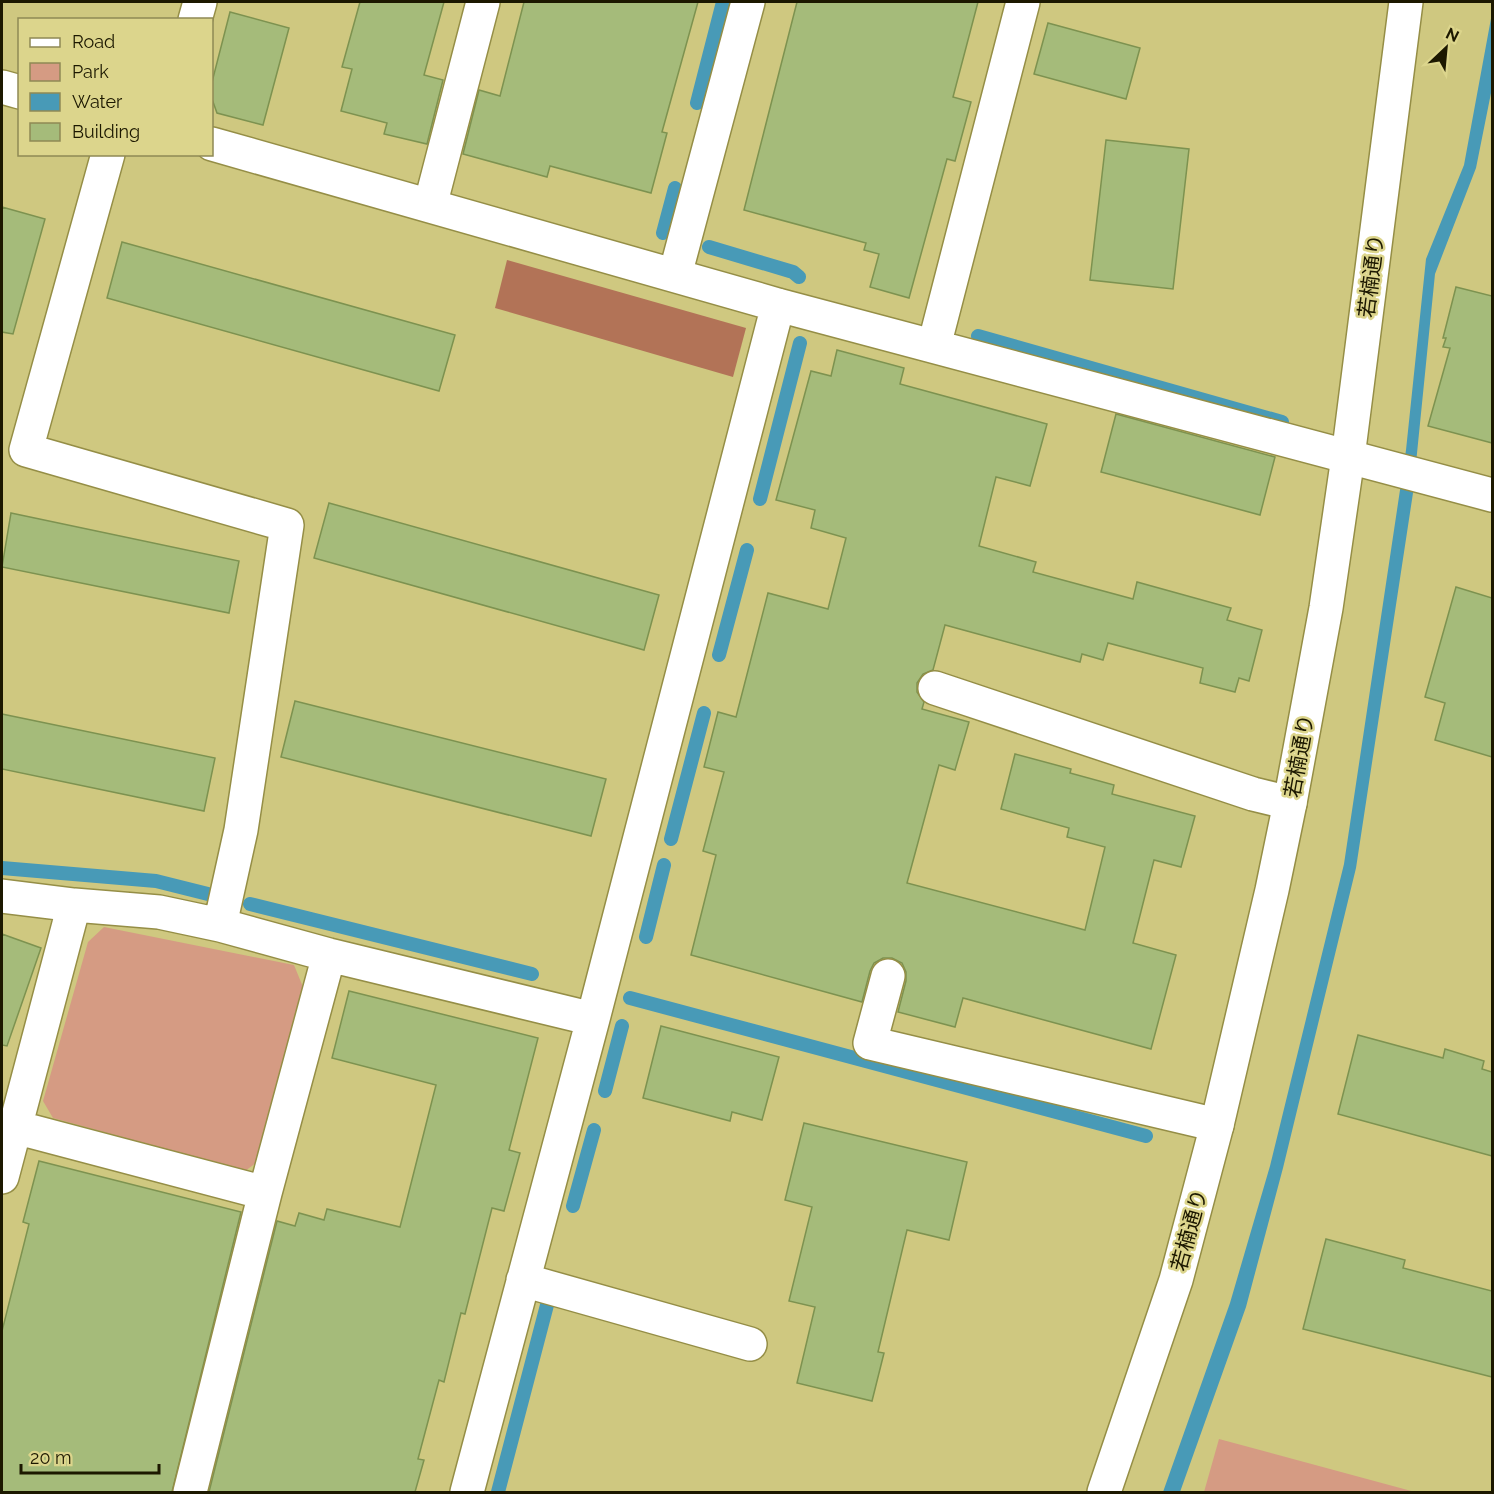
<svg xmlns="http://www.w3.org/2000/svg" width="1494" height="1494" font-family="Raleway,'Noto Sans JP',sans-serif">
  <style>
    .green { fill: #d59b83 }
    .forest { fill: #b27357 }
    .water { fill: #489ab7 }
    .lines { fill: none; stroke-linecap: round; stroke-linejoin: round }
    .stream { stroke: #489ab7; stroke-width: 14 }
    .building { fill: #a5bb7a; stroke: #7d9250; stroke-width: 1.5 }
    .minor-casing { stroke: #958e46; stroke-width: 36 }
    .tertiary-casing { stroke: #958e46; stroke-width: 36 }
    .minor { stroke: #fff; stroke-width: 33 }
    .tertiary { stroke: #fff; stroke-width: 33 }
    .labels { text-anchor: middle; dominant-baseline: central; stroke-width: 5; stroke-linejoin: round; paint-order: stroke }
    .street-label { font-size: 21px; fill: #1c1800; stroke: #dcd58c }
  </style>
  <rect width="100%" height="100%" fill="#cfc880"/>
  <path class="green" d="M 104,927 L 294,965 L 305,992 L 263,1158 L 245,1171 L 53,1118 L 43,1101 L 88,942 Z
    M 1219,1439 L 1415,1492 L 1204,1492 Z"/>
  <path class="forest" d="M 507,260 L 746,328 L 733,377 L 495,308 Z"/>
  <path class="water" d="M 1492,13 L 1492,88 L 1476,168 L 1435,274 L 1413,493 L 1356,868 L 1283,1168 L 1246,1307 L 1180,1492 L 1163,1492 L 1230,1303 L 1270,1166 L 1344,864 L 1406,450 L 1426,259 L 1464,165 Z"/>
  <g class="lines">
    <path class="stream" d="M 697,103 L 723,2
      M 663,233 L 675,188
      M 709,247 L 793,272 L 799,277
      M 978,336 L 1282,422
      M 760,499 L 800,343
      M 719,655 L 747,550
      M 671,839 L 704,713
      M 2,868 L 156,881 L 208,894
      M 250,904 L 532,974
      M 646,937 L 664,865
      M 630,998 L 1146,1136
      M 605,1091 L 622,1026
      M 573,1206 L 594,1130
      M 498,1492 L 547,1305"/>
  </g>
  <path class="building" d="M 360,2 L 444,2 L 424,75 L 443,80 L 427,144 L 384,134 L 387,123 L 341,111 L 352,69 L 342,67 Z
    M 524,2 L 698,2 L 662,132 L 667,133 L 651,193 L 550,166 L 547,177 L 463,154 L 479,90 L 500,96 Z
    M 797,2 L 978,2 L 953,97 L 971,102 L 955,161 L 947,159 L 909,298 L 870,287 L 879,254 L 864,250 L 866,243 L 744,210 Z
    M 230,12 L 289,28 L 263,125 L 217,113 L 212,99 L 212,82 Z
    M 1048,23 L 1140,48 L 1126,99 L 1034,74 Z
    M 1106,140 L 1189,149 L 1173,289 L 1090,280 Z
    M 2,207 L 45,219 L 13,334 L 2,332 Z
    M 122,242 L 455,335 L 439,391 L 107,298 Z
    M 1456,287 L 1492,296 L 1492,443 L 1428,426 L 1450,348 L 1443,347 L 1446,338 L 1443,338 Z
    M 837,350 L 904,368 L 900,384 L 1047,424 L 1030,486 L 996,477 L 979,546 L 1036,562 L 1033,572 L 1133,599 L 1137,582 L 1231,608 L 1227,620 L 1262,630 L 1249,681 L 1239,678 L 1235,692 L 1200,683 L 1203,668 L 1108,643 L 1103,660 L 1082,654 L 1080,662 L 945,625 L 933,670 L 923,674 L 917,683 L 917,692 L 924,702 L 922,709 L 969,722 L 955,770 L 939,765 L 907,883 L 1085,930 L 1105,847 L 1067,837 L 1069,828 L 1001,809 L 1015,754 L 1071,769 L 1070,773 L 1114,785 L 1112,794 L 1195,816 L 1181,867 L 1154,860 L 1133,943 L 1176,955 L 1151,1049 L 963,998 L 955,1027 L 898,1012 L 906,981 L 906,972 L 902,963 L 892,958 L 883,958 L 874,963 L 870,971 L 862,1002 L 691,955 L 716,855 L 703,851 L 724,772 L 704,767 L 718,712 L 736,717 L 768,593 L 828,609 L 846,538 L 811,528 L 815,510 L 776,500 L 811,371 L 831,376 Z
    M 1116,414 L 1275,457 L 1260,515 L 1101,472 Z
    M 329,503 L 659,595 L 644,650 L 314,558 Z
    M 11,513 L 239,561 L 229,613 L 2,567 Z
    M 1456,587 L 1492,598 L 1492,757 L 1435,740 L 1445,703 L 1425,697 Z
    M 295,701 L 606,779 L 591,836 L 281,757 Z
    M 2,714 L 215,758 L 204,811 L 2,769 Z
    M 2,934 L 41,948 L 7,1046 L 2,1045 Z
    M 349,991 L 538,1038 L 509,1150 L 520,1153 L 504,1211 L 492,1208 L 465,1314 L 461,1313 L 444,1382 L 439,1380 L 418,1459 L 424,1460 L 415,1492 L 209,1492 L 277,1221 L 295,1226 L 299,1213 L 324,1220 L 327,1209 L 400,1227 L 436,1085 L 332,1058 Z
    M 661,1026 L 779,1057 L 762,1120 L 732,1112 L 730,1121 L 643,1098 Z
    M 1358,1035 L 1443,1058 L 1445,1049 L 1484,1061 L 1482,1069 L 1492,1072 L 1492,1156 L 1338,1114 Z
    M 804,1123 L 967,1162 L 949,1240 L 907,1230 L 878,1352 L 884,1353 L 872,1401 L 797,1383 L 815,1307 L 789,1301 L 812,1207 L 785,1200 Z
    M 39,1161 L 241,1212 L 172,1492 L 2,1492 L 2,1331 L 29,1224 L 23,1222 Z
    M 1326,1239 L 1405,1260 L 1403,1268 L 1492,1291 L 1492,1377 L 1303,1329 Z"/>
  <g class="lines">
    <defs>
      <path id="minor" d="M 195,20 L 200,2
        M 2,87 L 20,92
        M 212,144 L 778,305 L 1492,495
        M 108,154 L 26,450 L 287,525 L 241,830 L 220,925
        M 430,206 L 483,2
        M 675,275 L 748,2
        M 934,346 L 1023,2
        M 935,688 L 1253,794 L 1290,803
        M 2,896 L 74,905 L 159,912 L 220,925 L 329,955 L 593,1019
        M 888,976 L 870,1043 L 1217,1125
        M 15,1127 L 265,1193 L 190,1492
        M 2,1177 L 74,905
        M 265,1193 L 329,955
        M 523,1280 L 750,1344
        M 467,1492 L 593,1019 L 778,305"/>
      <path id="tertiary" d="M 1104,1492 L 1176,1280 L 1217,1125 L 1272,890 L 1290,803 L 1326,608 L 1348,457 L 1406,2"/>
    </defs>
    <use href="#minor" class="minor-casing"/>
    <use href="#tertiary" class="tertiary-casing"/>
    <use href="#minor" class="minor"/>
    <use href="#tertiary" class="tertiary"/>
  </g>
  <g class="labels">
    <g class="street-label">
      <text transform="translate(1371 276) rotate(-83)">若楠通り</text>
      <text transform="translate(1299 756) rotate(-80)">若楠通り</text>
      <text transform="translate(1189 1230) rotate(-75)">若楠通り</text>
    </g>
  </g>
  <rect width="1494" height="1494" fill="none" stroke="#1c1800" stroke-width="6"/>
  <rect x="18" y="18" width="195" height="138" fill="#dcd58c" stroke="#8f8954" stroke-width="1.5"/>
  <rect x="30" y="38" width="30" height="9" fill="#ffffff" stroke="#8f8954" stroke-width="1.5"/>
  <text x="72" y="48" font-size="18" fill="#1c1800">Road</text>
  <rect x="30" y="63" width="30" height="18" fill="#d59b83" stroke="#8f8954" stroke-width="1.5"/>
  <text x="72" y="78" font-size="18" fill="#1c1800">Park</text>
  <rect x="30" y="93" width="30" height="18" fill="#489ab7" stroke="#8f8954" stroke-width="1.5"/>
  <text x="72" y="108" font-size="18" fill="#1c1800">Water</text>
  <rect x="30" y="123" width="30" height="18" fill="#a5bb7a" stroke="#8f8954" stroke-width="1.5"/>
  <text x="72" y="138" font-size="18" fill="#1c1800">Building</text>
  <g transform="translate(1446 48) rotate(26)" stroke="#dcd58c" stroke-width="4.5" paint-order="stroke">
  <path d="M0-4.5L10 22L0 15L-10 22Z" fill="#1c1800"/>
  <text y="-9" font-size="16" font-weight="bold" text-anchor="middle" fill="#1c1800">N</text>
  </g>
  <path d="M21 1464v9h138v-9" fill="none" stroke="#1c1800" stroke-width="3"/>
  <text x="30" y="1464" font-size="18" fill="#1c1800" stroke="#dcd58c" stroke-width="4.5" paint-order="stroke">20 m</text>
</svg>
